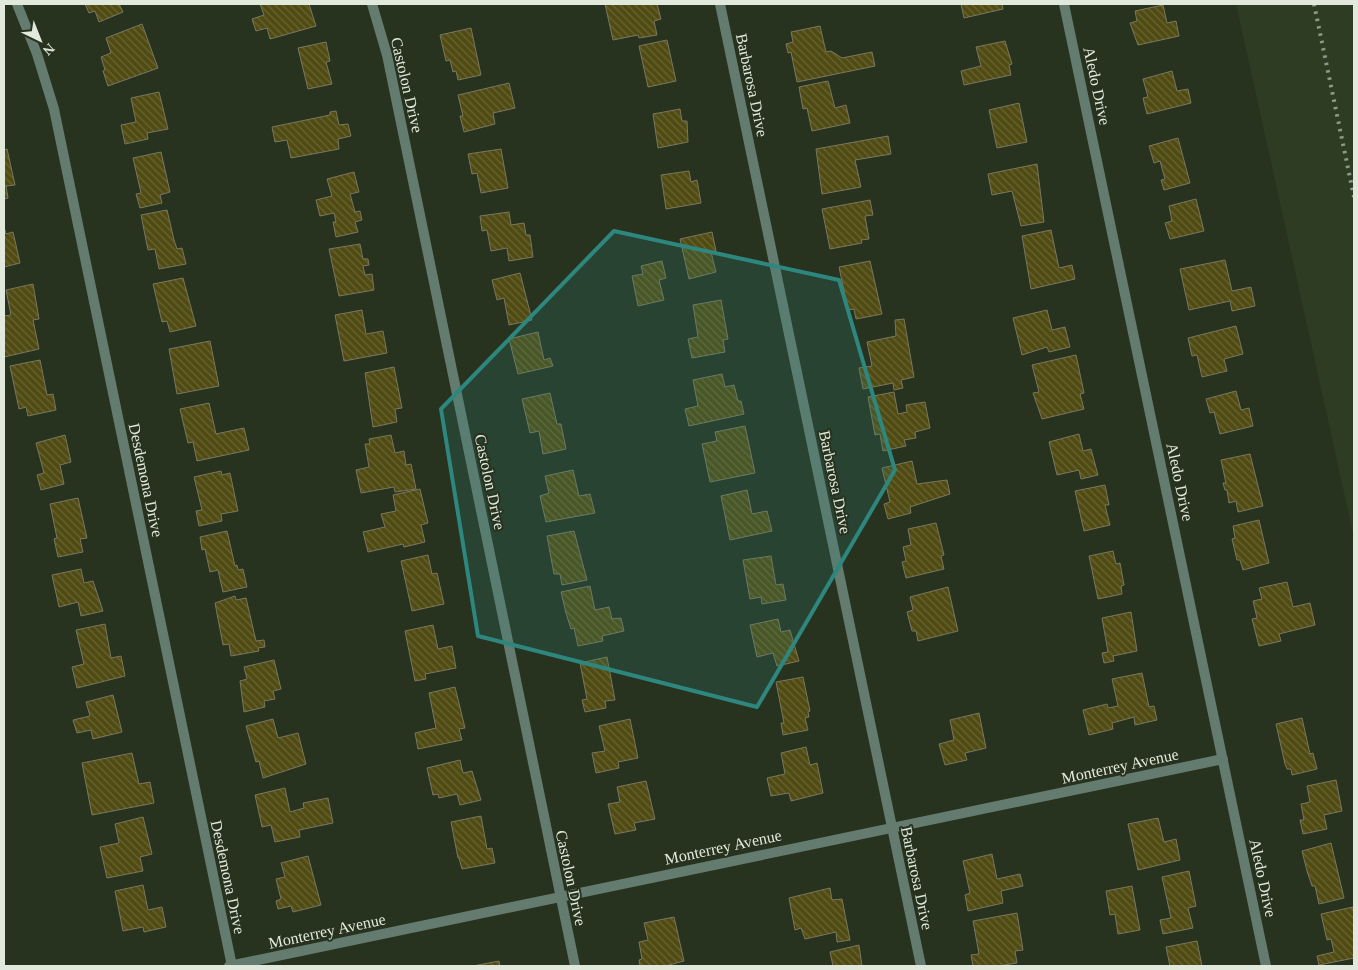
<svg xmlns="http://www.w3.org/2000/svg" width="1358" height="970" font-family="Georgia,serif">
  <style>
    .built { fill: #2d3c23 }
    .building { fill: url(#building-back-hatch); stroke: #7a7860 }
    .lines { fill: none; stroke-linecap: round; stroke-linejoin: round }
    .street { stroke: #647c6f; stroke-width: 10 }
    .rail { stroke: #8e9888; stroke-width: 4; stroke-dasharray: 2.5 5; stroke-linecap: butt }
    .marked { fill: #2e877e; fill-opacity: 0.2; stroke: #2e877e; stroke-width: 4; stroke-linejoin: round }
    .labels { text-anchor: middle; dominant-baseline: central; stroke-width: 4; stroke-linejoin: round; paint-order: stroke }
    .street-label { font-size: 16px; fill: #e1e9dc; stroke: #27321f }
  </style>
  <defs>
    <pattern id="building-back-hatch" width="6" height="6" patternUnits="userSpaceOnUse" patternTransform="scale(1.25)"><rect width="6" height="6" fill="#504b12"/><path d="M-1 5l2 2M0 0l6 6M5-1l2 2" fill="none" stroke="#696534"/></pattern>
  </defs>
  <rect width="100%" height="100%" fill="#27321f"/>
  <path class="built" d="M 1236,4 L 1354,4 L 1354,538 Z"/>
  <path class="building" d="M 85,4 L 119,4 L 123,12 L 99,22 L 95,11 L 89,13 Z
    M 260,4 L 309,4 L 316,26 L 270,39 L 267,28 L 256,31 L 252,19 L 264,15 Z
    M 605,4 L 657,4 L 661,19 L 654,21 L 657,35 L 639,38 L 638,35 L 613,40 Z
    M 961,4 L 1002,4 L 1003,9 L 964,18 Z
    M 1163,5 L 1167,23 L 1176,21 L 1179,36 L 1138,45 L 1130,23 L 1137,21 L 1135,11 Z
    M 142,24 L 158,68 L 108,86 L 103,71 L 105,70 L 101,57 L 111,53 L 106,38 Z
    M 820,26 L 826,52 L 831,51 L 842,58 L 872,52 L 875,66 L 797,82 L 791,52 L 788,53 L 786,44 L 793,42 L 791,32 Z
    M 471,28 L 481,75 L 458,80 L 456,71 L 453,72 L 450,60 L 446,61 L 440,35 Z
    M 667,40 L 676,81 L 648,87 L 639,46 Z
    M 1005,41 L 1012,64 L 1009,65 L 1011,75 L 964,85 L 961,71 L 981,66 L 976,47 Z
    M 326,42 L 330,61 L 326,62 L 332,84 L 308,89 L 298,48 Z
    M 1172,71 L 1177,91 L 1188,89 L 1191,103 L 1147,114 L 1143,98 L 1148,97 L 1143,79 Z
    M 828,81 L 835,108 L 846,105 L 850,123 L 812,131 L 807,108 L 803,109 L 799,87 Z
    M 509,83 L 515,108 L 493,113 L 495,124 L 464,132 L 460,116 L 463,116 L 458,95 Z
    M 159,92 L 168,129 L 147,133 L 148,139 L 125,144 L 121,125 L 136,122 L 131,98 Z
    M 1019,103 L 1027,142 L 997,148 L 989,110 Z
    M 680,109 L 682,121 L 687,121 L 688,142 L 658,148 L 653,114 Z
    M 336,111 L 339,125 L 348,124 L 351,136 L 338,139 L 339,149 L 291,158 L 287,140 L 275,142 L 272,127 L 330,115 L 330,112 Z
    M 888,136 L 891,154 L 855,160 L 861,187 L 822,194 L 816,149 Z
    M 1178,138 L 1190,183 L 1164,190 L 1161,180 L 1165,179 L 1160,161 L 1154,163 L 1149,146 Z
    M 7,149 L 15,185 L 6,186 L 8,198 L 4,199 L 4,150 Z
    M 501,149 L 508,188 L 481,193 L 477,173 L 472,174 L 468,154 Z
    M 161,152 L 170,192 L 160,195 L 162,203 L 140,208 L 136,194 L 141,193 L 133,158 Z
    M 1037,164 L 1044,222 L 1021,226 L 1012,191 L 992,195 L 988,174 Z
    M 689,171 L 691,182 L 697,180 L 701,203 L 666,209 L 661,175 Z
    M 354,172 L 359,192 L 350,194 L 355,212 L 360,211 L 362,220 L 355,222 L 358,232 L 336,237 L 333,222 L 336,222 L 334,213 L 320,216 L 316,200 L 332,196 L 327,179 Z
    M 1196,199 L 1204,231 L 1170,239 L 1165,223 L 1172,221 L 1169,206 Z
    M 870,200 L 873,215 L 865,216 L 869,239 L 861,240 L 862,243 L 830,249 L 822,209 Z
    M 167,210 L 174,240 L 177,249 L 182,248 L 186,264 L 159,269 L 155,249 L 148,250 L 141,215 Z
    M 509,212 L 511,225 L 524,223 L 526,235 L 530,235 L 533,257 L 509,261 L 507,248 L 491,251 L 487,230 L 482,231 L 480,216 Z
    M 4,227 L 6,234 L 13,232 L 20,263 L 4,267 Z
    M 1051,230 L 1059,268 L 1072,265 L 1075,279 L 1031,289 L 1022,236 Z
    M 712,232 L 716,251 L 711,252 L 716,272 L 689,279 L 680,239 Z
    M 360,244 L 363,259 L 368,259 L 369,265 L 363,266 L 365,275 L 372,274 L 374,290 L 339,296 L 329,249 Z
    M 1225,260 L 1232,291 L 1251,287 L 1255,306 L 1232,311 L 1230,301 L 1189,310 L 1180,269 Z
    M 662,261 L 666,278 L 659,280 L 664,300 L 638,306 L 632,276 L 643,274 L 641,266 Z
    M 870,261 L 882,314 L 856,319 L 854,309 L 848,310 L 839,267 Z
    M 520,273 L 532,320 L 509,325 L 504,298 L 497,300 L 492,280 Z
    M 183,278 L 196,326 L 170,332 L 167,321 L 162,322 L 153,284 Z
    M 33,284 L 39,319 L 33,320 L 39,349 L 4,357 L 4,316 L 11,315 L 6,290 Z
    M 721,300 L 728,339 L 723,340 L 725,352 L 692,358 L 688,339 L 698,337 L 693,305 Z
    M 362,310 L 366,334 L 383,331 L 387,353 L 344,361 L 335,315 Z
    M 1047,310 L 1052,330 L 1065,327 L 1070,347 L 1049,352 L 1047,347 L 1022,355 L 1013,318 Z
    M 904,319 L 914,377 L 901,380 L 903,388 L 894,390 L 893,383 L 863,389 L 859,368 L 872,366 L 867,342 L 896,336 L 895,320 Z
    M 1236,326 L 1243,354 L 1224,359 L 1227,371 L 1202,377 L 1197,355 L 1192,356 L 1188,338 Z
    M 538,332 L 544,360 L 550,358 L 553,366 L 518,374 L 509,339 Z
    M 210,341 L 219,386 L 177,394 L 169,349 Z
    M 1076,355 L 1084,393 L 1080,394 L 1084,409 L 1042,419 L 1033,393 L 1039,392 L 1032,365 Z
    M 40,360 L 47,395 L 53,394 L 56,410 L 28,416 L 26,407 L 19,409 L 10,366 Z
    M 394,367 L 402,408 L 395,409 L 397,422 L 373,427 L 365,373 Z
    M 722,374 L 725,387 L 734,385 L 738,401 L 741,401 L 744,414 L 689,426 L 685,409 L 698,406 L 693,380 Z
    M 1236,391 L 1241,410 L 1249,408 L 1253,426 L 1220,434 L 1214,412 L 1210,413 L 1206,399 Z
    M 894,392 L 898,414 L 907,412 L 906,405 L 925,402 L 930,428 L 915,432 L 916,438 L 904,440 L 906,446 L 883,451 L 880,434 L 875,435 L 868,397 Z
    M 550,393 L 557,424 L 561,424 L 566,449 L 543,454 L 539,431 L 530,433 L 522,399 Z
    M 209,403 L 216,434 L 244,428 L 249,450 L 197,461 L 193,442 L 188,443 L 180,409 Z
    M 745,426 L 755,473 L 710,482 L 702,444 L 717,441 L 715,432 Z
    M 1079,434 L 1083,451 L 1091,449 L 1098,475 L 1081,479 L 1079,470 L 1057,475 L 1049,442 Z
    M 65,435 L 71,462 L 60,465 L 64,484 L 41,490 L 37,475 L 44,473 L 36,443 Z
    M 391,435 L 395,453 L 404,451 L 406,465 L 411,464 L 416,489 L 395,492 L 394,487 L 361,493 L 356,470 L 369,467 L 365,444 L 370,444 L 369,439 Z
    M 1250,454 L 1263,506 L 1238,512 L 1236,501 L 1229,503 L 1227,490 L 1225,490 L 1223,483 L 1226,483 L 1221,460 Z
    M 912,461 L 917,484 L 947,480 L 950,494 L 910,507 L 911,513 L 888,519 L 884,504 L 890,502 L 882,468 Z
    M 573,470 L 579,496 L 590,494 L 595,513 L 546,522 L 540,496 L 549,493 L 545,476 Z
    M 221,471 L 222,475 L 230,473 L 238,511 L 221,514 L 222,521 L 199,526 L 196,511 L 202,510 L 194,477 Z
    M 1105,485 L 1109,505 L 1105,505 L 1110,525 L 1084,531 L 1075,491 Z
    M 420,489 L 428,523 L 421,525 L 425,542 L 404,547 L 403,544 L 368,552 L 363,532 L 385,527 L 381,514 L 396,511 L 393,495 Z
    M 747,490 L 752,514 L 767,511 L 772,531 L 730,540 L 721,496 Z
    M 78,498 L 87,538 L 80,539 L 83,552 L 58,557 L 54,539 L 57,538 L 50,504 Z
    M 1259,520 L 1269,563 L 1243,570 L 1240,560 L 1237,560 L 1232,539 L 1235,538 L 1233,526 Z
    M 936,523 L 944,555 L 941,556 L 944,569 L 906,578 L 902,562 L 906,561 L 903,547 L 911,545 L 908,529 Z
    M 227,531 L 235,566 L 237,565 L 238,570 L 243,569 L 247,587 L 223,592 L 218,570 L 210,572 L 205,549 L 202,550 L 200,537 Z
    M 574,531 L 587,580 L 562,585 L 560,574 L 554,574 L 547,536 Z
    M 1113,551 L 1116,564 L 1120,563 L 1124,585 L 1121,586 L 1122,594 L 1098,599 L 1089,556 Z
    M 428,555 L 432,574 L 437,573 L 444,604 L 412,611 L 401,561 Z
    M 771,556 L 776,585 L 783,584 L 786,600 L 762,604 L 761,597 L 750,599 L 743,560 Z
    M 81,569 L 84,583 L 93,581 L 103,611 L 81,616 L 78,602 L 59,607 L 52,575 Z
    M 1287,582 L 1293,607 L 1310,603 L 1315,625 L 1279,634 L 1281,641 L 1259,646 L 1252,619 L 1257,618 L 1253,601 L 1262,599 L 1259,588 Z
    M 590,586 L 595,610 L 609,607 L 612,619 L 621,618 L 624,631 L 602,636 L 603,641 L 578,646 L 574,628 L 571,629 L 566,613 L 561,592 Z
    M 948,587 L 958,631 L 918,641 L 916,631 L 912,631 L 907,612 L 913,610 L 910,597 Z
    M 235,596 L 236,600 L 246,598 L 256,641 L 264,640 L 265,647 L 258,648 L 259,651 L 231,656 L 229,644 L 223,645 L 215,603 Z
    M 1131,612 L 1137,651 L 1113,656 L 1114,661 L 1104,663 L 1102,653 L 1108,652 L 1102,618 Z
    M 778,619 L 781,632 L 790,630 L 799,661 L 777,666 L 773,653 L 757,657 L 750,625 Z
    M 105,624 L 111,658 L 121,656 L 125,676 L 77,688 L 72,667 L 84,664 L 76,630 Z
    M 433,625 L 438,649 L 452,646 L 456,668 L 425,674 L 426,679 L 415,681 L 405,631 Z
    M 607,657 L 615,700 L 605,701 L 606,708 L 585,712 L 582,700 L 587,699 L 580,663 Z
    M 274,660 L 281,689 L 273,691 L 275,699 L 264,701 L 265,707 L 244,712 L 240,681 L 247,679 L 244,667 Z
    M 1142,673 L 1149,707 L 1154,706 L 1157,720 L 1135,725 L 1134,717 L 1112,723 L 1113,729 L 1089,735 L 1083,710 L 1107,704 L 1108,708 L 1118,706 L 1112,679 Z
    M 803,677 L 810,711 L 808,712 L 809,717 L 805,718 L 808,730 L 783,735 L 781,723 L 784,723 L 776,682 Z
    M 455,687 L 465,728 L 459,729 L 462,740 L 418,749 L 415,733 L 436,728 L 429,693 Z
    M 113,695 L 122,732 L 93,739 L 91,730 L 77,733 L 73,720 L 90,716 L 86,702 Z
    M 979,713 L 986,748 L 965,753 L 967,760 L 945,765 L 939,744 L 954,740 L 950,720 Z
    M 1302,718 L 1310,754 L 1313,753 L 1317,769 L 1292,775 L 1291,769 L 1287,769 L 1285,764 L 1276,724 Z
    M 273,719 L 278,738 L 298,733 L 306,764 L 263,778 L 259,761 L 256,762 L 246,726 Z
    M 630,719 L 638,758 L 618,762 L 619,768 L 596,773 L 592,753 L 605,751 L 599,726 Z
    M 806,747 L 810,765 L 817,763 L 823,793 L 791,801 L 789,793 L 771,796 L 767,778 L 785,774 L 781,753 Z
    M 132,753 L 139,784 L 150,782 L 154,803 L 92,815 L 82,763 Z
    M 460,760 L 463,773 L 472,771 L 481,800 L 460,805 L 457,794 L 439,798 L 438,794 L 433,795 L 427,768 Z
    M 1336,780 L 1342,811 L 1324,815 L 1327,829 L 1303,834 L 1300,820 L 1304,820 L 1301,804 L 1310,802 L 1307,786 Z
    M 646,781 L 655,819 L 634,823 L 636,830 L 615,834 L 608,804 L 620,802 L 617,787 Z
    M 285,788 L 290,812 L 304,808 L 303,803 L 328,798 L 333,823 L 299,830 L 300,837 L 275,842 L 271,825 L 262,827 L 255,795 Z
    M 481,816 L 487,849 L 492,848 L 495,863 L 462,869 L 459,858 L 458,858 L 451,822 Z
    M 143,817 L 152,854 L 140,857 L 143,871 L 107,878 L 100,847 L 119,843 L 115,824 Z
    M 1158,818 L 1164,842 L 1176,839 L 1180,860 L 1138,870 L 1128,824 Z
    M 1331,843 L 1344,898 L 1319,904 L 1315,886 L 1312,886 L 1307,871 L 1302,851 Z
    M 992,854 L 997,879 L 1020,874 L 1023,886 L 1001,891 L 1003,903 L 968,911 L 965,895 L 970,893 L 963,861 Z
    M 308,856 L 321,905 L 293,912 L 291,906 L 278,909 L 276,901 L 281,899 L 276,879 L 285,877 L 281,863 Z
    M 1189,871 L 1196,906 L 1188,908 L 1193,928 L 1163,934 L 1160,920 L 1171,918 L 1162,877 Z
    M 143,885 L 148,910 L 162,907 L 166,927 L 144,932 L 143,927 L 123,931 L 115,891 Z
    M 1132,886 L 1140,930 L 1118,934 L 1115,914 L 1110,915 L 1106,891 Z
    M 830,888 L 832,900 L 842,899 L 850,940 L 837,942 L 836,932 L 805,939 L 801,928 L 795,930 L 789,898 Z
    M 1353,907 L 1354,915 L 1354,958 L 1319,965 L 1317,956 L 1334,952 L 1331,939 L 1327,940 L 1321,914 Z
    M 1017,913 L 1023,950 L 1015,951 L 1017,963 L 998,966 L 973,966 L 971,955 L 979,954 L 973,921 Z
    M 674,917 L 684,961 L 665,966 L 640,966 L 639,960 L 642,959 L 639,942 L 648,940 L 644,923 Z
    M 1197,941 L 1202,966 L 1170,966 L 1166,947 Z
    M 859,945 L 862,966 L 833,966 L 830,952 Z
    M 499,961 L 500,966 L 473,966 Z"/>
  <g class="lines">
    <path class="street" d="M 17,4 L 37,54 L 54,109 L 232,966
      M 372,4 L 387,55 L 575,966
      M 720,4 L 921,966
      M 1064,4 L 1266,966
      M 229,966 L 1223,759"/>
    <path class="rail" d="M 1314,4 L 1354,197"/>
  </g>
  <path class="marked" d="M 614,231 L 839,280 L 895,470 L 757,707 L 478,636 L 441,409 Z"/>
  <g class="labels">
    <g class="street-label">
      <text transform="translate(407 85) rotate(77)">Castolon Drive</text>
      <text transform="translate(752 85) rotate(78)">Barbarosa Drive</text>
      <text transform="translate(1097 86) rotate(78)">Aledo Drive</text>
      <text transform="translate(146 480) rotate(78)">Desdemona Drive</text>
      <text transform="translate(490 482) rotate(78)">Castolon Drive</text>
      <text transform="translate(835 482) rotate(78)">Barbarosa Drive</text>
      <text transform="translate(1180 482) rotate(78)">Aledo Drive</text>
      <text transform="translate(1120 766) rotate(-12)">Monterrey Avenue</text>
      <text transform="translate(723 847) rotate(-12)">Monterrey Avenue</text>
      <text transform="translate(228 877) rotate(78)">Desdemona Drive</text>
      <text transform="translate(571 878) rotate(78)">Castolon Drive</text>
      <text transform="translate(917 878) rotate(78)">Barbarosa Drive</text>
      <text transform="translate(1263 878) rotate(78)">Aledo Drive</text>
      <text transform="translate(327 931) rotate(-12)">Monterrey Avenue</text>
    </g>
  </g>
  <rect width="1358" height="970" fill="none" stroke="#e1e9dc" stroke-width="10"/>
  <g transform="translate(40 40) rotate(137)" stroke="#27321f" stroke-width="4" paint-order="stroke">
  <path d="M0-4L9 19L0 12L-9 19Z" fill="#e1e9dc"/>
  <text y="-8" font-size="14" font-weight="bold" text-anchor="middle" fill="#e1e9dc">N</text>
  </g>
</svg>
